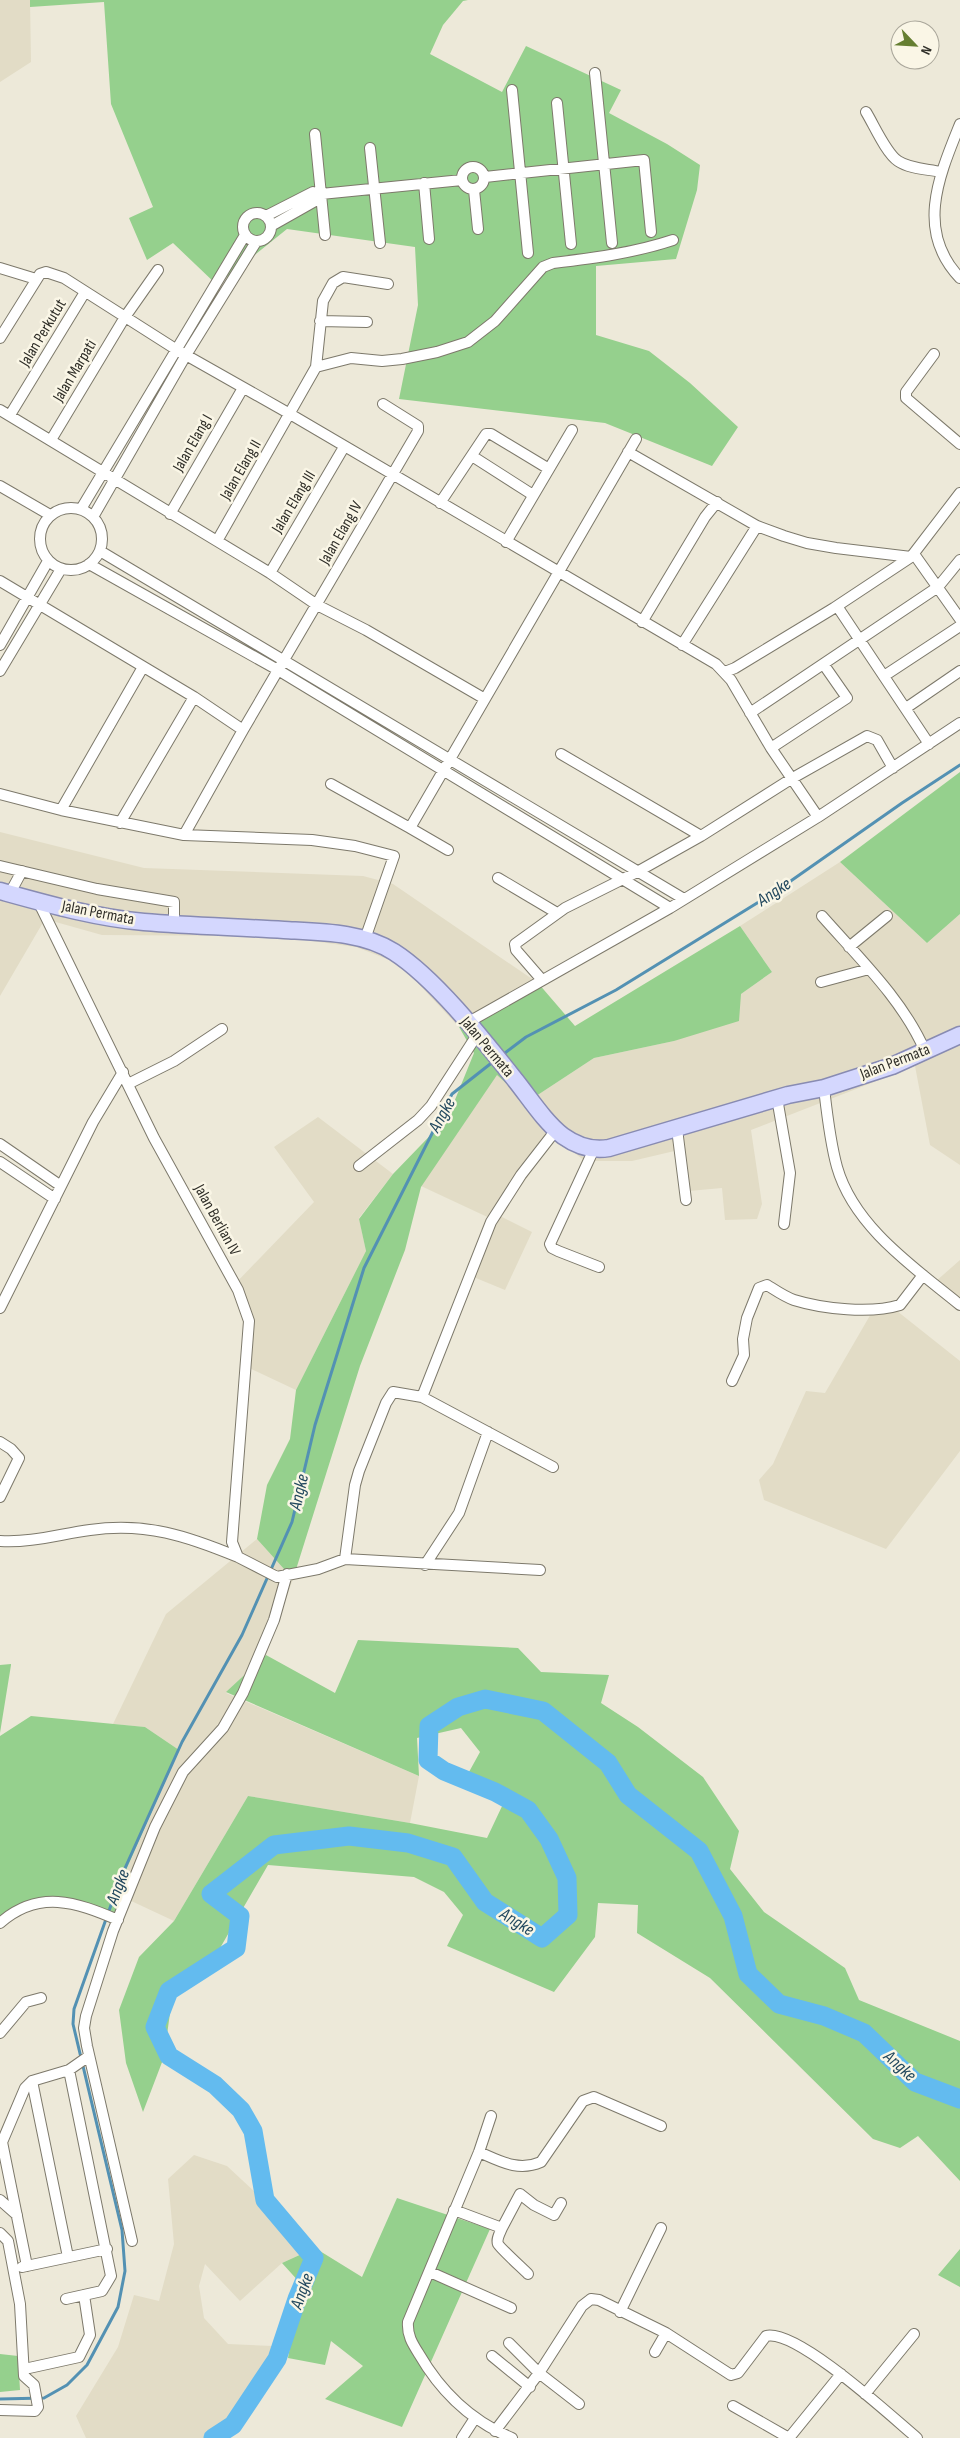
<svg xmlns="http://www.w3.org/2000/svg" width="960" height="2438" font-family="'Sofia Sans Condensed',sans-serif">
  <style>
    .built { fill: #e2dcc6 }
    .green { fill: #95d08d }
    .lines { fill: none; stroke-linecap: round; stroke-linejoin: round }
    .stream { stroke: #5391b3; stroke-width: 3 }
    .river { stroke: #63bbef; stroke-width: 19 }
    .minor-casing { stroke: #7d796b; stroke-width: 12 }
    .primary-casing { stroke: #888bb2; stroke-width: 19 }
    .minor { stroke: #fff; stroke-width: 10 }
    .primary { stroke: #d4d7fe; stroke-width: 16 }
    .labels { text-anchor: middle; dominant-baseline: central; stroke-width: 5; stroke-linejoin: round; paint-order: stroke }
    .street-label { font-size: 16px; fill: #2f2e28; stroke: #faf6e6 }
    .water-label { font-size: 18px; font-style: italic; fill: #22485e; stroke: #faf6e6 }
  </style>
  <rect width="100%" height="100%" fill="#ede9d9"/>
  <path class="built" d="M 0,0 L 30,0 L 31,62 L 0,82 Z
    M 0,832 L 144,868 L 363,876 L 393,884 L 538,983 L 459,1027 L 400,964 L 356,947 L 275,936 L 102,935 L 45,919 L 0,996 Z
    M 840,862 L 927,943 L 960,914 L 960,1165 L 930,1145 L 915,1066 L 751,1130 L 762,1204 L 757,1219 L 725,1220 L 722,1188 L 689,1191 L 683,1149 L 632,1161 L 585,1161 L 555,1138 L 500,1216 L 532,1232 L 505,1290 L 471,1276 L 496,1221 L 421,1186 L 497,1074 L 527,1102 L 594,1058 L 674,1041 L 772,972 L 740,926 Z
    M 318,1117 L 393,1174 L 359,1218 L 366,1251 L 296,1390 L 247,1367 L 246,1318 L 232,1287 L 314,1202 L 274,1147 Z
    M 960,1260 L 960,1301 L 935,1282 Z
    M 897,1311 L 960,1361 L 960,1451 L 886,1549 L 764,1500 L 759,1480 L 773,1464 L 806,1391 L 825,1393 L 872,1312 Z
    M 257,1539 L 293,1579 L 266,1655 L 226,1693 L 419,1776 L 410,1823 L 248,1796 L 174,1921 L 127,1899 L 123,1877 L 179,1750 L 145,1727 L 113,1724 L 166,1614 Z
    M 194,2155 L 227,2166 L 315,2248 L 282,2263 L 240,2301 L 205,2264 L 199,2286 L 204,2318 L 228,2344 L 273,2346 L 241,2418 L 221,2438 L 86,2438 L 76,2416 L 118,2347 L 134,2295 L 159,2301 L 174,2244 L 168,2179 Z"/>
  <path class="green" d="M 30,0 L 468,0 L 463,1 L 443,25 L 430,54 L 502,92 L 526,46 L 621,90 L 609,113 L 667,144 L 700,165 L 697,190 L 676,259 L 596,266 L 596,335 L 649,351 L 690,383 L 738,427 L 712,466 L 605,423 L 399,399 L 418,305 L 415,247 L 287,229 L 217,285 L 173,243 L 147,260 L 129,218 L 153,207 L 111,104 L 104,2 L 30,7 Z
    M 960,772 L 960,914 L 927,943 L 840,862 Z
    M 740,926 L 772,972 L 741,994 L 739,1021 L 674,1041 L 594,1058 L 527,1102 L 497,1075 L 421,1187 L 405,1250 L 360,1366 L 293,1579 L 257,1539 L 267,1485 L 290,1439 L 296,1390 L 366,1251 L 359,1219 L 393,1174 L 448,1117 L 474,1053 L 459,1027 L 538,983 L 575,1026 Z
    M 358,1640 L 518,1648 L 541,1672 L 609,1675 L 601,1703 L 638,1727 L 703,1777 L 739,1831 L 730,1869 L 764,1912 L 845,1968 L 859,2000 L 960,2041 L 960,2181 L 918,2136 L 900,2148 L 873,2139 L 710,1978 L 637,1933 L 638,1905 L 598,1903 L 595,1937 L 554,1992 L 447,1946 L 463,1915 L 444,1892 L 414,1877 L 268,1865 L 201,1981 L 173,1991 L 164,2057 L 143,2112 L 126,2063 L 119,2010 L 139,1957 L 174,1921 L 248,1796 L 410,1823 L 487,1838 L 504,1802 L 464,1781 L 480,1752 L 461,1728 L 417,1738 L 419,1776 L 226,1692 L 266,1655 L 335,1693 Z
    M 11,1664 L 11,1665 L 0,1733 L 0,1665 Z
    M 31,1716 L 145,1727 L 179,1750 L 123,1877 L 127,1899 L 120,1919 L 39,1899 L 0,1919 L 0,1736 Z
    M 397,2198 L 490,2229 L 402,2427 L 325,2399 L 363,2366 L 331,2341 L 325,2365 L 288,2358 L 301,2284 L 282,2263 L 315,2248 L 362,2277 Z
    M 960,2249 L 960,2287 L 938,2275 Z
    M 0,2354 L 18,2356 L 20,2390 L 0,2392 Z"/>
  <g class="lines">
    <path class="stream" d="M 501,1056 L 526,1037 L 616,990 L 775,892 L 902,803 L 960,765
      M 0,2399 L 44,2398 L 67,2385 L 87,2365 L 118,2307 L 125,2271 L 122,2230 L 73,2024 L 74,2009 L 121,1877 L 182,1742 L 242,1635 L 292,1522 L 315,1425 L 364,1268 L 452,1094 L 494,1061"/>
    <path class="river" d="M 213,2438 L 233,2425 L 277,2359 L 297,2299 L 314,2258 L 265,2200 L 253,2131 L 241,2110 L 215,2085 L 169,2056 L 155,2027 L 169,1991 L 236,1948 L 240,1916 L 211,1894 L 274,1845 L 349,1836 L 408,1843 L 453,1857 L 485,1902 L 542,1938 L 568,1915 L 567,1878 L 549,1839 L 528,1810 L 495,1792 L 444,1771 L 428,1760 L 429,1726 L 458,1707 L 485,1699 L 543,1711 L 608,1763 L 628,1795 L 699,1851 L 733,1916 L 748,1974 L 779,2004 L 824,2016 L 864,2033 L 915,2082 L 960,2099"/>
    <defs>
      <path id="minor" d="M 595,73 L 612,243
        M 512,90 L 528,253
        M 557,103 L 571,244
        M 866,112 C 874,125 886,153 898,161 C 910,169 927,169 941,172
        M 960,124 C 939,176 915,231 960,278
        M 315,134 L 325,235
        M 370,148 L 380,243
        M462 178a11 11 0 1 1 22 0a11 11 0 1 1-22 0Z
        M 485,177 L 644,160 L 651,232
        M 424,183 L 429,239
        M 474,190 L 478,229
        M243 227a14 14 0 1 1 28 0a14 14 0 1 1-28 0Z
        M 266,216 L 313,192 L 321,194 L 462,180
        M 271,226 L 317,200 L 321,194
        M 0,268 L 36,279
        M 320,321 L 367,322
        M 0,338 L 40,274 L 46,272 L 64,278 L 177,350 L 290,414 L 716,664 L 731,680 L 771,748 L 818,817
        M 934,354 L 906,392 L 906,398 L 960,444
        M 316,367 L 351,358 L 382,361 L 402,359 L 437,352 L 468,342 L 495,321 L 543,267 L 553,263 C 594,258 634,253 673,240
        M 0,410 L 270,573 L 317,605 L 366,630 L 485,699
        M 10,415 L 85,292
        M 51,440 L 125,317 L 158,270
        M 628,452 L 757,526 L 784,536 L 807,543 L 836,548 L 911,557
        M 472,456 L 533,495
        M 0,486 L 50,515
        M 440,503 L 486,434 L 491,434 L 549,469
        M40 539a31 31 0 1 1 62 0a31 31 0 1 1-62 0Z
        M 81,509 L 245,235
        M 170,514 L 243,388
        M 93,517 L 186,355 L 256,242
        M 217,541 L 316,367 L 323,301 L 333,283 L 343,277 L 388,284
        M 506,542 L 572,430
        M 100,551 L 684,899
        M 914,554 L 960,619
        M 89,564 L 278,670 L 670,908
        M 270,573 L 344,447
        M 0,581 L 194,697 L 243,730
        M 837,606 L 929,744
        M 642,622 L 705,517 L 717,502
        M 0,645 L 48,561
        M 682,645 L 757,526
        M 0,671 L 61,569
        M 725,672 L 735,668 L 834,608 L 911,557 L 960,493
        M 884,676 L 960,626
        M 906,708 L 960,671
        M 750,713 L 938,587 L 960,560
        M 771,748 L 847,698 L 824,665
        M 561,754 L 701,836
        M 331,784 L 410,828 L 636,439
        M 0,794 L 61,810 L 184,835 L 312,840 L 355,846 L 394,856 L 365,939
        M 61,810 L 143,667
        M 120,823 L 194,697
        M 410,828 L 448,850
        M 184,835 L 243,730 L 418,431 L 418,426 L 383,404
        M 0,866 L 97,889 L 174,902 L 174,924
        M 498,878 L 557,913
        M 10,893 L 22,871
        M 38,901 L 154,1138 L 238,1290 L 249,1321 L 232,1542 L 238,1557 L 277,1577 L 318,1569 L 345,1559 L 540,1570
        M 822,916 C 859,958 903,1000 925,1051
        M 849,947 L 887,916
        M 542,980 L 516,950 L 515,944 L 565,908 L 637,872 L 701,836 L 791,779 L 867,736 L 877,740 L 893,768
        M 821,982 L 869,969
        M 467,1023 L 670,908 L 818,817 L 960,723
        M 128,1084 L 174,1061 L 222,1029
        M 824,1088 C 827,1114 830,1142 837,1167 C 854,1227 915,1268 960,1305
        M 777,1098 L 790,1173 L 784,1224
        M 677,1129 L 686,1200
        M 0,1144 L 61,1186
        M 594,1149 L 550,1244 L 552,1248 L 558,1251 L 599,1267
        M 0,1162 L 55,1199
        M 359,1166 L 418,1120 L 431,1106 L 477,1035
        M 0,1308 L 93,1122 L 123,1072
        M 732,1381 L 744,1355 L 743,1339 L 747,1318 L 759,1288 L 767,1285 C 775,1290 785,1297 794,1300 C 823,1309 871,1314 900,1305 L 923,1275
        M 422,1397 L 491,1222 L 521,1175 L 556,1130
        M 0,1442 L 11,1449 L 19,1458 L 0,1497
        M 0,1541 C 31,1543 60,1534 90,1530 C 146,1522 187,1536 238,1557
        M 345,1559 L 355,1485 L 359,1471 L 386,1403 L 393,1392 L 422,1397 L 553,1467
        M 425,1565 L 459,1513 L 488,1432
        M 0,1923 C 39,1889 76,1902 118,1920
        M 0,2033 L 26,2002 L 41,1998
        M 32,2081 L 68,2257
        M 491,2116 L 479,2152 L 408,2322 C 407,2335 412,2343 419,2354 C 441,2392 471,2421 512,2438
        M 2,2142 L 27,2266
        M 0,2147 L 25,2088 L 32,2081 L 69,2070 L 89,2056
        M 479,2152 C 500,2161 518,2172 541,2162 L 583,2101 L 594,2097 L 661,2126
        M 0,2200 L 17,2215
        M 454,2210 L 502,2228 L 520,2194 L 534,2205 L 554,2215 L 561,2203
        M 502,2228 C 500,2233 496,2239 498,2244 C 501,2249 522,2268 528,2274
        M 0,2233 L 8,2241 L 20,2304 L 24,2376 L 34,2385 L 38,2407 L 35,2411 L 0,2410
        M 132,2241 L 87,2046 L 84,2028 L 86,2016 L 113,1931 L 155,1827 L 183,1772 L 223,1728 L 243,1693 L 274,1620 L 287,1574
        M 22,2267 L 107,2249
        M 430,2272 L 511,2308
        M 66,2299 L 102,2291 L 111,2276 L 69,2070
        M 620,2312 L 661,2228
        M 509,2343 L 539,2373 L 579,2404
        M 655,2352 L 666,2333
        M 492,2356 L 530,2387
        M 29,2368 L 79,2357 L 90,2335 L 84,2295
        M 865,2394 L 914,2334
        M 733,2406 L 789,2438
        M 495,2431 L 539,2373 L 582,2306 L 591,2299 L 599,2300 L 666,2333 L 731,2375 L 738,2373 L 766,2336 C 796,2328 892,2417 917,2438
        M 462,2438 L 475,2418
        M 789,2438 L 841,2374"/>
      <path id="primary" d="M 0,891 C 47,904 96,918 144,922 C 191,926 238,927 284,930 C 321,932 363,932 394,952 C 436,979 485,1042 516,1081 C 531,1100 545,1122 563,1136 C 577,1146 592,1151 609,1148 L 788,1095 L 824,1088 L 892,1066 L 960,1035"/>
    </defs>
    <use href="#minor" class="minor-casing"/>
    <use href="#primary" class="primary-casing"/>
    <use href="#minor" class="minor"/>
    <use href="#primary" class="primary"/>
  </g>
  <g class="labels">
    <g class="street-label">
      <text transform="translate(43 333) rotate(-59)">Jalan Perkutut</text>
      <text transform="translate(75 371) rotate(-59)">Jalan Marpati</text>
      <text transform="translate(193 443) rotate(-60)">Jalan Elang I</text>
      <text transform="translate(241 470) rotate(-60)">Jalan Elang II</text>
      <text transform="translate(294 502) rotate(-59)">Jalan Elang III</text>
      <text transform="translate(341 533) rotate(-60)">Jalan Elang IV</text>
      <text transform="translate(98 913) rotate(11)">Jalan Permata</text>
      <text transform="translate(487 1047) rotate(50)">Jalan Permata</text>
      <text transform="translate(895 1062) rotate(-21)">Jalan Permata</text>
      <text transform="translate(217 1220) rotate(61)">Jalan Berlian IV</text>
    </g>
    <g class="water-label">
      <text transform="translate(774 892) rotate(-33)">Angke</text>
      <text transform="translate(442 1115) rotate(-61)">Angke</text>
      <text transform="translate(299 1492) rotate(-77)">Angke</text>
      <text transform="translate(118 1887) rotate(-69)">Angke</text>
      <text transform="translate(517 1922) rotate(32)">Angke</text>
      <text transform="translate(900 2066) rotate(42)">Angke</text>
      <text transform="translate(302 2291) rotate(-70)">Angke</text>
    </g>
  </g>
  <g transform="translate(915 45) rotate(115)"><circle r="24" fill="#faf6e6" stroke="#a9a69a"/>
  <path d="M0-4L9 19L0 12L-9 19Z" fill="#657e31"/>
  <text y="-8" font-size="14" font-weight="bold" text-anchor="middle" fill="#2f2e28">N</text>
  </g>
</svg>
